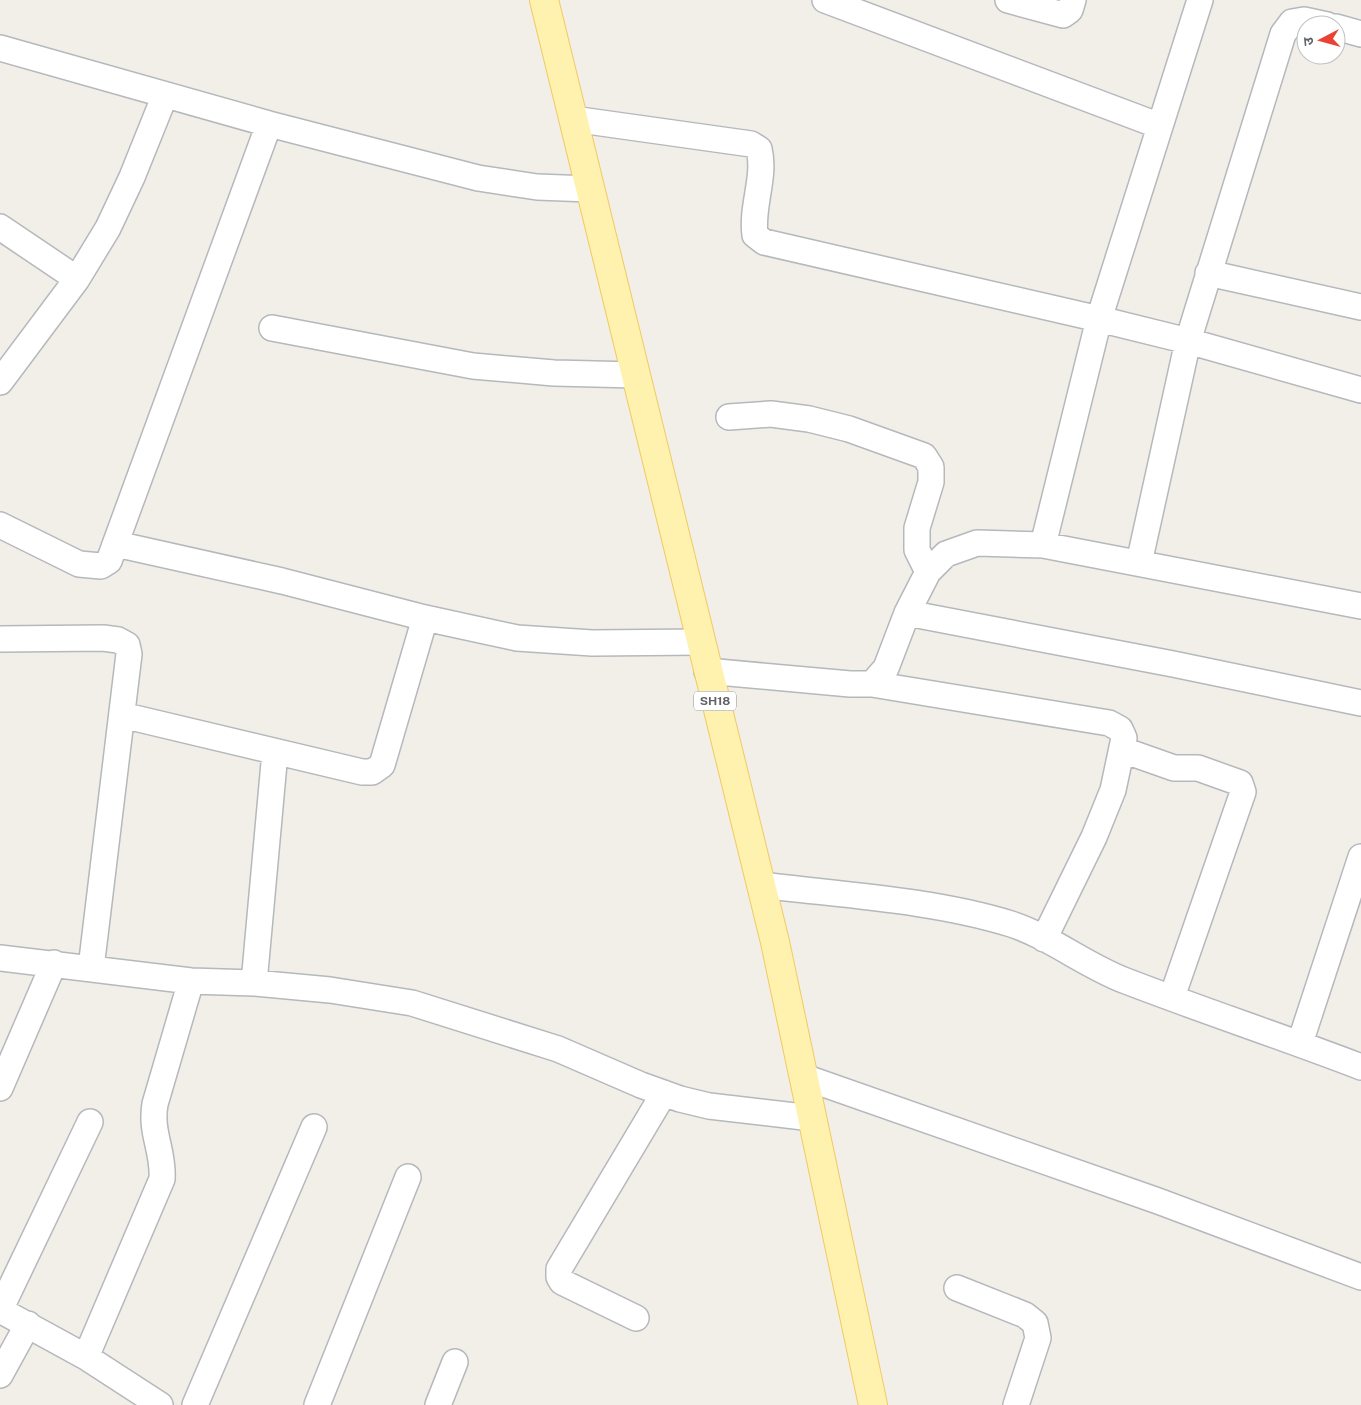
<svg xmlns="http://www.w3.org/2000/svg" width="1361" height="1405" font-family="'Public Sans','Noto Sans Devanagari',sans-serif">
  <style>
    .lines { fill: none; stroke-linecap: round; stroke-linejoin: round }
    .street-casing { stroke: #b5b8bc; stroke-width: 28 }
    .primary-casing { stroke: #f2c960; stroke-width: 30 }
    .street { stroke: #fff; stroke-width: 25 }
    .primary { stroke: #fff2af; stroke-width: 28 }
    .labels { text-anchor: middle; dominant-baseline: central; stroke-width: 5; stroke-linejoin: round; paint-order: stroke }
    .shield { fill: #fff; stroke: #8f9295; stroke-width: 1 }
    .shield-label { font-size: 12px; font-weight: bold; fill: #5f6368 }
  </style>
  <rect width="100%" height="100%" fill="#f1efe8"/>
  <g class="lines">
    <defs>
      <path id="street" d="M 825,0 L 1160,126
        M 1008,0 L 1063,15 L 1070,10 L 1073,0
        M 1336,27 L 1361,34
        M 0,48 L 269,124 L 478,178 L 537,187 L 590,189
        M 573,119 L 751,144 L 759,149 C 766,177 751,206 755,235 L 764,242 L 1099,319 L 1188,341 L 1361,390
        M 0,227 L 77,279
        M 1208,273 L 1361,307
        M 272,328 L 473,366 L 554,373 L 636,375
        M 0,382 L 77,279 L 108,228 L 132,177 L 165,95
        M 729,417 L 771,414 L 809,419 L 849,429 L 924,456 L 931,467 L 931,482 L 917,528 L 917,550 L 928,572
        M 0,525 L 79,564 L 101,566 L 109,561 L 269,124
        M 116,544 L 282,581 L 425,618 L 517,638 L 592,643 L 702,642
        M 1043,545 L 1099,319 L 1200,0
        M 1139,563 L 1188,341 L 1283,34 L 1292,22 L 1304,20 L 1327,25
        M 907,613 L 1173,664 L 1361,703
        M 0,639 L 103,638 L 118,640 L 127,645 L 129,654 L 91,968
        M 707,671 L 850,684 L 872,684 L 886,668 L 907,613 L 928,572 L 946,554 L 977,543 L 1043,545 L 1361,606
        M 872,684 L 1109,723 L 1120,729 L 1124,738 L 1113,790 L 1094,837 L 1044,939
        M 122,715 L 362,772 L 372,772 L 382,765 L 425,618
        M 1123,750 L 1174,768 L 1198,768 L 1240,783 L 1243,792 L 1172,997
        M 761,885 C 842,895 934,900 1011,924 C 1051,937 1086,966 1126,981 C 1204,1011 1283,1037 1361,1067
        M 0,958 L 191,981 L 254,983 L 330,990 L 412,1003 L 558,1049 L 641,1085 L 680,1099 L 709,1106 L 812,1118
        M 254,983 L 275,752
        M 1300,1043 L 1361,857
        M 804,1077 L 1158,1201 L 1361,1277
        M 0,1088 L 54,963
        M 957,1288 L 1025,1315 L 1035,1323 L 1038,1338 L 1016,1405
        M 0,1310 L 90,1122
        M 0,1310 L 86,1357 L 160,1405
        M 636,1318 L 562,1282 L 559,1277 L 559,1269 L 664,1093
        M 86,1357 L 162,1179 C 164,1151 150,1133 155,1104 L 191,981
        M 0,1375 L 28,1324
        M 195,1405 L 314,1127
        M 317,1405 L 408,1177
        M 438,1405 L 455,1362"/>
      <path id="primary" d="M 544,0 L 775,942 L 873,1405"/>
    </defs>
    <use href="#street" class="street-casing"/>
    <use href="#primary" class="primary-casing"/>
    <use href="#street" class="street"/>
    <use href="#primary" class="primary"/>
  </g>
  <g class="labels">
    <rect class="shield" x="694" y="691.5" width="42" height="19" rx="4"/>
    <g class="shield-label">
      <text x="715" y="701">SH18</text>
    </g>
  </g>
  <g transform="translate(1321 40) rotate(264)"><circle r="24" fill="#ffffff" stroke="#bfc1c3"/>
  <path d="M0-4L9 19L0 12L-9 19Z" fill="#ea4335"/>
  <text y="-8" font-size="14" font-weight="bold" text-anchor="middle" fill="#5f6368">उ</text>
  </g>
</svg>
